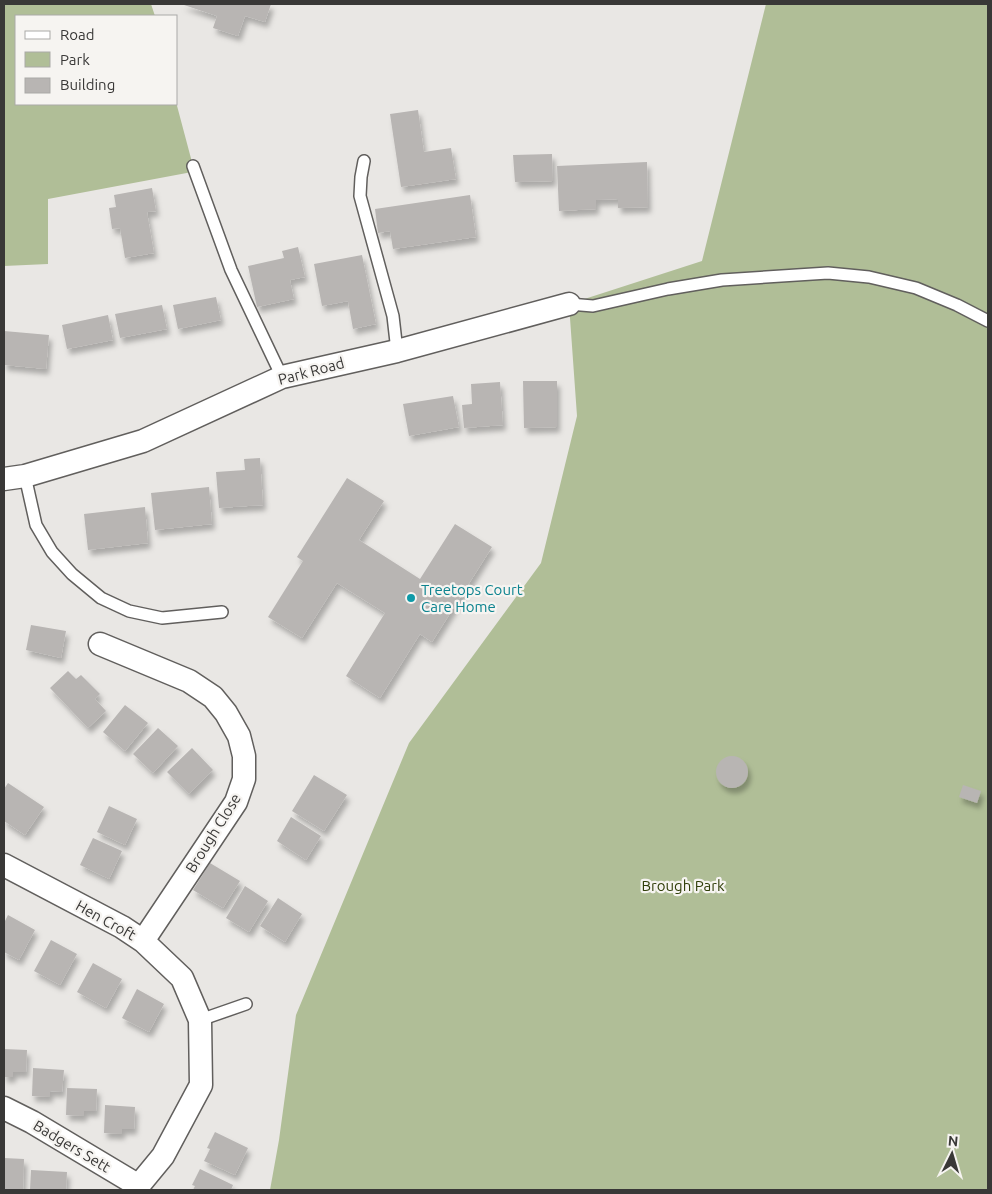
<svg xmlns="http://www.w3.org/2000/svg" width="992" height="1194" font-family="Ubuntu,sans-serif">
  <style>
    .green { fill: #b0be97 }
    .building { fill: #b8b5b3; filter: url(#shadow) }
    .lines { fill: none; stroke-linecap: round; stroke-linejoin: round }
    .lane-casing { stroke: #615f5d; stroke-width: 14 }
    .street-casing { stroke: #615f5d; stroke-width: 25 }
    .lane { stroke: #fff; stroke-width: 11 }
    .street { stroke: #fff; stroke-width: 22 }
    .culture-dot { fill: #0f9aa8; stroke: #f6f4f1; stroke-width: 2 }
    .labels { text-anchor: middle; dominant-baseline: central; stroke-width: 4.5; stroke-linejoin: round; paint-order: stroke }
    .street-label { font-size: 15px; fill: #393837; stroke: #f6f4f1 }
    .culture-label { font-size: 15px; fill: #0d838f; stroke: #f6f4f1; text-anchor: start }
    .park-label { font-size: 15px; fill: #303e09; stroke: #f6f4f1 }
  </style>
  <defs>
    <filter id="shadow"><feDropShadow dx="3" dy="5.5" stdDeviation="2.5" flood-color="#0004"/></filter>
  </defs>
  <rect width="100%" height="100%" fill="#e9e7e4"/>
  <path class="green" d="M 4,4 L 151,4 L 155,16 L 16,16 L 16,104 L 176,104 L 176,102 L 193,166 L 192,172 L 48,199 L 48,264 L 4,266 Z
    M 766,4 L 988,4 L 988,1190 L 270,1190 L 279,1140 L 296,1015 L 409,743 L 541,563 L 577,416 L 569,304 L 702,261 Z"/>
  <path class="building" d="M 181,4 L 271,4 L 265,22 L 245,16 L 238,36 L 213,28 L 217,16 Z
    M 418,110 L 424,152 L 451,148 L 456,179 L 401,187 L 390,114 Z
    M 552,154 L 553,181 L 515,182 L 513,155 Z
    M 647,162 L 648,207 L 618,208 L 618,199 L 596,200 L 596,209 L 559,211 L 557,166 Z
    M 152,188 L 156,211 L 147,212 L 154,253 L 125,258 L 120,228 L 112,229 L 109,208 L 116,207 L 114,195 Z
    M 470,195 L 476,237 L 393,249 L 390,231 L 378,233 L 375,209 Z
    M 298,247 L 305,277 L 290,280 L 294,299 L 257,307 L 248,266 L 284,258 L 282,251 Z
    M 362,255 L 376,324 L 353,329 L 348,301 L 322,306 L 314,264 Z
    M 216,297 L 221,320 L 178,329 L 173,305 Z
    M 162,305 L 167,329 L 120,338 L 115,314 Z
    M 108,315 L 113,340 L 67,349 L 62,325 Z
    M 4,331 L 49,335 L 46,369 L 4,365 Z
    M 523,381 L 557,381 L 557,427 L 524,428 Z
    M 500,382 L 503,425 L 464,428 L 462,405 L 472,404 L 471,384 Z
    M 453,396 L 459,427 L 409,436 L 403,404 Z
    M 260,458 L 263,505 L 219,508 L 216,472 L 245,470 L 244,459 Z
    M 347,478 L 384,501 L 359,540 L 420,579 L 455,524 L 492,547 L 432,642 L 420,634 L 380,698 L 346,676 L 385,613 L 337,583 L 302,638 L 268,617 L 303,561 L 297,557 Z
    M 209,487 L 212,524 L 155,530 L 151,493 Z
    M 145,507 L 148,543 L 88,550 L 84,514 Z
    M 31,625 L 66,631 L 61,658 L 26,650 Z
    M 68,671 L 76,679 L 81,675 L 100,694 L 95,699 L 106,711 L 88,728 L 50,688 Z
    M 125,705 L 148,723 L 125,751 L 103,732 Z
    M 158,728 L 178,746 L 153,773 L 133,754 Z
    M 192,748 L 213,770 L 189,794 L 167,772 Z
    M716 772a16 16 0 1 1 32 0a16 16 0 1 1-32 0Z
    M 314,775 L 347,795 L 324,831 L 292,811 Z
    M 8,783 L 44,807 L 25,835 L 4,821 L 4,789 Z
    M 963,785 L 981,791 L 977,803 L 959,797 Z
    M 109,806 L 137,819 L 125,845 L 97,832 Z
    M 291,817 L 321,836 L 306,860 L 277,841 Z
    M 93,838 L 122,851 L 109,879 L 80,865 Z
    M 210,863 L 240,881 L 223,908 L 193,890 Z
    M 245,886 L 268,901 L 249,932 L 226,918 Z
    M 278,898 L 302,914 L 285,942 L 260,926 Z
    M 8,915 L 35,930 L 19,960 L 4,952 L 4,923 Z
    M 51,940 L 77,954 L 60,985 L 34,971 Z
    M 93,963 L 122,979 L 106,1008 L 77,992 Z
    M 137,989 L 164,1004 L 149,1032 L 122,1018 Z
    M 4,1049 L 27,1050 L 26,1072 L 13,1072 L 13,1077 L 4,1077 Z
    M 33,1068 L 64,1070 L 62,1092 L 50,1091 L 50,1097 L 32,1096 Z
    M 67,1088 L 97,1089 L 96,1111 L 84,1111 L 84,1116 L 66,1115 Z
    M 105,1105 L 135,1107 L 134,1129 L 122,1129 L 122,1134 L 104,1133 Z
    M 215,1132 L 248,1148 L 235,1175 L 204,1161 L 210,1149 L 207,1148 Z
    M 4,1158 L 24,1159 L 23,1190 L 4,1190 Z
    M 200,1169 L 233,1185 L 231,1190 L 193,1190 L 195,1186 L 192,1185 Z
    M 31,1170 L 67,1172 L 66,1190 L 30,1190 Z"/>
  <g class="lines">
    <defs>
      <path id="lane" d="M 364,161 L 361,177 L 360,196 L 393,316 L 397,351
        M 193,166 L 231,270 L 282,377
        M 569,304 L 593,306 L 668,289 L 722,280 L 828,273 L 869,277 L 916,288 L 957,305 L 988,321
        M 25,476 L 36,525 L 52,552 L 72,574 L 101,598 L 129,611 L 162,618 L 222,612
        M 200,1020 L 246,1004"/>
      <path id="street" d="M 4,479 L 25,476 L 143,441 L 282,377 L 397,351 L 569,304
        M 100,644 L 189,681 L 213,697 L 226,713 L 239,736 L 244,756 L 244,779 L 236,802 L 143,941
        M 4,865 L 122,927 L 143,941 L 182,978 L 200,1020 L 201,1085 L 163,1156 L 135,1190
        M 4,1108 L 32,1122 L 139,1186"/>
    </defs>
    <use href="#lane" class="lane-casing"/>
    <use href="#street" class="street-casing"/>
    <use href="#lane" class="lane"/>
    <use href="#street" class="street"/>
  </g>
  <circle class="culture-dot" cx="411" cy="598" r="5"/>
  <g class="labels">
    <g class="street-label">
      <text transform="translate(311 371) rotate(-15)">Park Road</text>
      <text transform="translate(213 833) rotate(-58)">Brough Close</text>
      <text transform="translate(106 920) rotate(29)">Hen Croft</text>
      <text transform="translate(72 1146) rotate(31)">Badgers Sett</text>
    </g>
    <g class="culture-label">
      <text x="421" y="589">Treetops Court<tspan x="421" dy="17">Care Home</tspan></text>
    </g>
    <g class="park-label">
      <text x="683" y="885">Brough Park</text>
    </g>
  </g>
  <rect width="992" height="1194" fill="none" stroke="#393837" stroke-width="10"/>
  <rect x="15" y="15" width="162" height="90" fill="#f6f4f1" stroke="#aaa9a7"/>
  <rect x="25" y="31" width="25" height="8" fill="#ffffff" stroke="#aaa9a7"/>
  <text x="60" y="40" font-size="15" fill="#393837">Road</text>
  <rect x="25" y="52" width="25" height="15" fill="#b0be97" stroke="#aaa9a7"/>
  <text x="60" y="65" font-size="15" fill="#393837">Park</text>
  <rect x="25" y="78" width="25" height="15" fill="#b8b5b3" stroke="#aaa9a7"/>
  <text x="60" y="90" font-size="15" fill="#393837">Building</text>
  <g transform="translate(952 1154) rotate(5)" stroke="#f6f4f1" stroke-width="4" paint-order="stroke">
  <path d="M0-4L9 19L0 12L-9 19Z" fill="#393837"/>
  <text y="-8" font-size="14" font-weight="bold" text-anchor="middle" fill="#393837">N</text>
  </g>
</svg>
